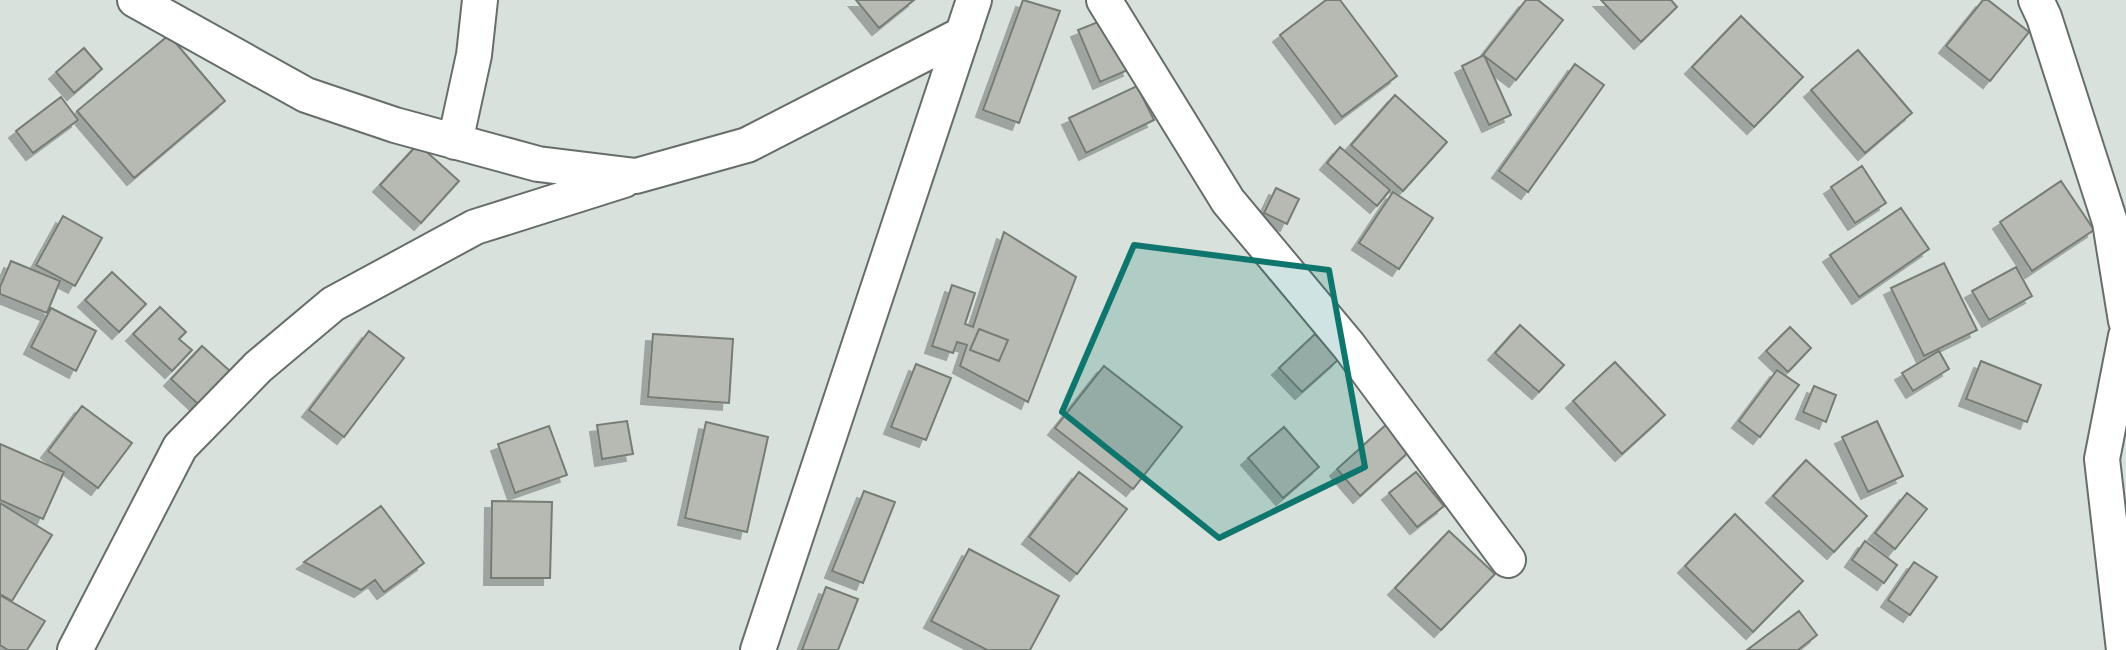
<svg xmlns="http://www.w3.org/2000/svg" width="2126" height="650" font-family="Ubuntu,sans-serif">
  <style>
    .building { fill: #b6bab3; stroke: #777c74; stroke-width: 2; filter: url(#shadow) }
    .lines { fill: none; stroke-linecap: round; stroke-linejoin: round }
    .street-casing { stroke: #666e69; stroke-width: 38 }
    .street { stroke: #fff; stroke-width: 34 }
    .marked { fill: #0f766e; fill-opacity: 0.2; stroke: #0f766e; stroke-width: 6; stroke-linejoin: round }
  </style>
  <defs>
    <filter id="shadow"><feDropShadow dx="-7" dy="7" stdDeviation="0" flood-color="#0004"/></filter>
  </defs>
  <rect width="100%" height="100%" fill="#d8e1db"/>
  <path class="building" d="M 856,0 L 914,0 L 879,28 Z
    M 1023,0 L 1060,11 L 1019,123 L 983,110 Z
    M 1326,0 L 1340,0 L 1397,76 L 1342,117 L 1280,35 Z
    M 1526,0 L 1538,0 L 1563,20 L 1516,80 L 1483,55 Z
    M 1601,0 L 1671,0 L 1677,7 L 1641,42 Z
    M 1983,0 L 1988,0 L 2029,32 L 1990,81 L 1946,46 Z
    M 1741,16 L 1803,77 L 1754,127 L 1692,67 Z
    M 1108,18 L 1130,69 L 1100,82 L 1078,30 Z
    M 169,35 L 225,101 L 134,178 L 77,111 Z
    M 84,48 L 102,69 L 74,93 L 56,72 Z
    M 1858,50 L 1912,113 L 1865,153 L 1811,90 Z
    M 1484,55 L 1511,115 L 1489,125 L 1462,66 Z
    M 1575,64 L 1604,85 L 1528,192 L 1499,171 Z
    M 1137,86 L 1154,120 L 1086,153 L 1069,118 Z
    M 1395,95 L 1447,142 L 1403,191 L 1351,145 Z
    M 61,97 L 78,120 L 33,153 L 16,131 Z
    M 418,144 L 459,181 L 421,223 L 380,185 Z
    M 1340,147 L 1390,190 L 1377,206 L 1327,163 Z
    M 1862,166 L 1886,203 L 1855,223 L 1831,187 Z
    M 2061,181 L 2094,230 L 2032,271 L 2000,222 Z
    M 1276,188 L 1299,199 L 1287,224 L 1264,213 Z
    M 1393,192 L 1433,218 L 1399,269 L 1359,243 Z
    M 1901,208 L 1929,249 L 1859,297 L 1830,255 Z
    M 63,216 L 102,238 L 75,286 L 36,265 Z
    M 1004,232 L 1076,277 L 1028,402 L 960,366 L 967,345 L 957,342 L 953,353 L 932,346 L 952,285 L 975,293 L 965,324 L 973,327 Z
    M 11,261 L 60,281 L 47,313 L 0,294 L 0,287 Z
    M 1944,263 L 1977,330 L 1924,356 L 1891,288 Z
    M 2016,267 L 2032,296 L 1989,320 L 1972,291 Z
    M 112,272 L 146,304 L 119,332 L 85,300 Z
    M 160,307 L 186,332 L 179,339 L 192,350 L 172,371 L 133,334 Z
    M 51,308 L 96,331 L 76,371 L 31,347 Z
    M 1520,325 L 1564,365 L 1539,392 L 1495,353 Z
    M 1790,327 L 1811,348 L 1788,372 L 1766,351 Z
    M 979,329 L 1008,340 L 999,361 L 970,350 Z
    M 369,331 L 404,358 L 344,437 L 309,410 Z
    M 653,334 L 733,339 L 729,403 L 648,397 Z
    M 1315,334 L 1339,359 L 1302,392 L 1279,368 Z
    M 202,346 L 230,371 L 199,405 L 171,379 Z
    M 1939,351 L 1949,369 L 1913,391 L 1902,373 Z
    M 1981,361 L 2041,385 L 2027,422 L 1966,399 Z
    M 1615,362 L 1665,415 L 1622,454 L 1573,401 Z
    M 916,364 L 951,378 L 926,440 L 891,427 Z
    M 1104,366 L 1182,427 L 1133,489 L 1055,428 Z
    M 1777,370 L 1799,385 L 1760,437 L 1739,421 Z
    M 1814,386 L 1836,395 L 1826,422 L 1803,412 Z
    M 82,406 L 132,443 L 98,488 L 48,451 Z
    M 627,421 L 633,454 L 602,459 L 597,425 Z
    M 1877,421 L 1903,476 L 1868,492 L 1842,437 Z
    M 706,422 L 768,437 L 747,532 L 685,518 Z
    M 1388,423 L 1412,449 L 1360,496 L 1337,469 Z
    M 549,426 L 567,475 L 515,493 L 498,444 Z
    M 1284,427 L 1319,467 L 1283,498 L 1248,458 Z
    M 0,444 L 64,472 L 43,519 L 0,500 Z
    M 1806,460 L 1867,516 L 1834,552 L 1773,496 Z
    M 1079,472 L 1127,509 L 1077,574 L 1029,537 Z
    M 1416,472 L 1444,506 L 1417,527 L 1389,493 Z
    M 864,491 L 895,502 L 863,583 L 832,571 Z
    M 1907,493 L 1927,509 L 1895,549 L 1875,533 Z
    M 492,501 L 552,502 L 550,578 L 491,578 Z
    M 0,503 L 52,535 L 12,601 L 0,594 Z
    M 381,506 L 424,563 L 384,592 L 375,580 L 361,590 L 304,562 Z
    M 1735,514 L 1803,581 L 1753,632 L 1685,566 Z
    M 1449,531 L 1495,574 L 1441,630 L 1395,588 Z
    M 1865,541 L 1897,565 L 1884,583 L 1852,560 Z
    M 969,549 L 1059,596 L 1030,650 L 987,650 L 931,621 Z
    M 1914,562 L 1937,577 L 1910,615 L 1888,600 Z
    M 826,587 L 858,599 L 838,650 L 802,650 Z
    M 0,595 L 45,621 L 27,650 L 8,650 L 0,645 Z
    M 1799,611 L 1817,635 L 1798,650 L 1747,650 Z"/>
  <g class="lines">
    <defs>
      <path id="street" d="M 135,0 L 306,95 L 395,125 L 538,164 L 636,176 L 747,145 L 963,34
        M 1104,0 L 1228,201 L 1349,346 L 1508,560
        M 2036,0 L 2044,17 L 2110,222 L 2126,321
        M 455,142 L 474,55 L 480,0
        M 75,650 L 180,447 L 258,367 L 333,304 L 475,227 L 624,180
        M 758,650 L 974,0
        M 2124,650 L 2102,459 L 2126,336"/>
    </defs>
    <use href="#street" class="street-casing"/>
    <use href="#street" class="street"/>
  </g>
  <path class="marked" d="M 1134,245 L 1329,270 L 1365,467 L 1219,538 L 1062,412 Z"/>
</svg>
